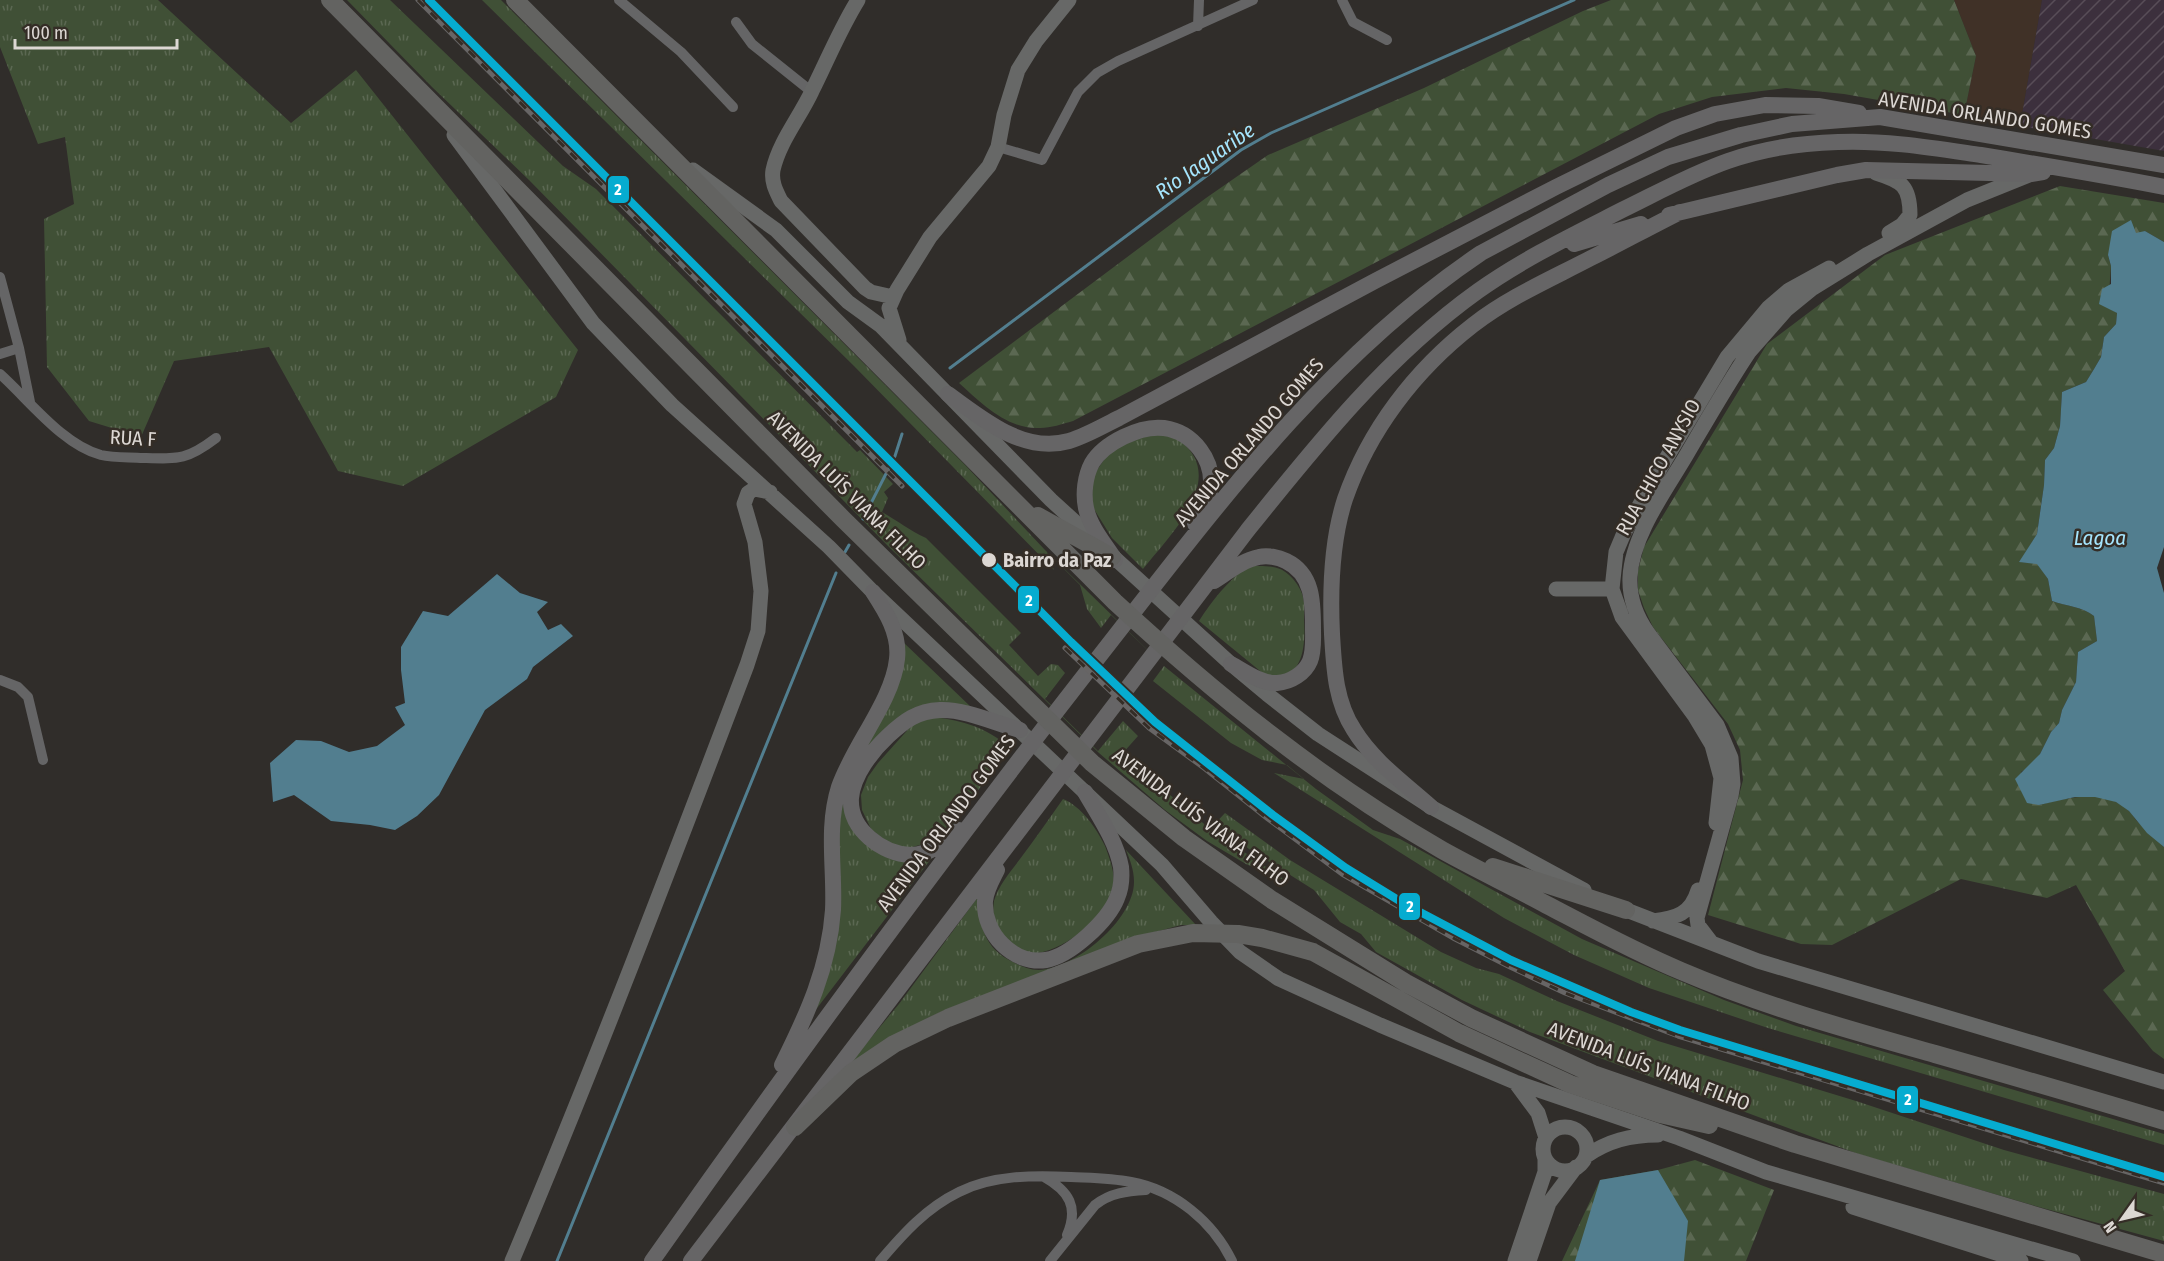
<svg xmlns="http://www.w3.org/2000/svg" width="2164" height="1261" font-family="'Fira Sans Condensed',sans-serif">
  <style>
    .commercial { fill: #403127 }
    .industrial { fill: url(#industrial-furrows) }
    .grass { fill: url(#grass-tufts) }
    .forest { fill: url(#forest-firs) }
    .water { fill: #527e8f }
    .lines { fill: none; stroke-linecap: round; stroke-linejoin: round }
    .stream { stroke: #527e8f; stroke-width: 3 }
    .street { stroke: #656566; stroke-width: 10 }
    .secondary { stroke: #676867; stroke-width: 15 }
    .primary { stroke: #666566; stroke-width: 16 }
    .highway { stroke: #636361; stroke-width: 18 }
    .rail-casing { stroke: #676565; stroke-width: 5 }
    .rail { stroke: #342d26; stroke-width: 3; stroke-dasharray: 9; stroke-linecap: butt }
    .metro-1-casing { stroke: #342d26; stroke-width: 12 }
    .metro-1 { stroke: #06acd0; stroke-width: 8 }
    .stop-dot { fill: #dcd7d3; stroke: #342d26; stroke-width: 2 }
    .labels { text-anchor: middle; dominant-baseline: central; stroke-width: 5; stroke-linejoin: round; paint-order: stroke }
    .street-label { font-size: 20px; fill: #dcd7d3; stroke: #342d26 }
    .stop-label { font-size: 20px; font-weight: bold; fill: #dcd7d3; stroke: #342d26; text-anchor: start }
    .water-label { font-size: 21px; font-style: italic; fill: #a5e5fd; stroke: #342d26 }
    .line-badge { stroke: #342d26; stroke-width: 2 }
    .badge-label { font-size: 16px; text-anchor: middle; font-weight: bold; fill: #fff }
  </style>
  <defs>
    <pattern id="industrial-furrows" width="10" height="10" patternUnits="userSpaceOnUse" patternTransform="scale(1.5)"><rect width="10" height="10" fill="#3c303d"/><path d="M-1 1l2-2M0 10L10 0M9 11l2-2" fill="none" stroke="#584d58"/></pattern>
    <pattern id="grass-tufts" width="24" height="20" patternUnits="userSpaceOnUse" patternTransform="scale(1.5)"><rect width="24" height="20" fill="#405036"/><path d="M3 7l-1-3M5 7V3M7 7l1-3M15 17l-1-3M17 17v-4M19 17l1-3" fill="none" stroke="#5b6852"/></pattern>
    <pattern id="forest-firs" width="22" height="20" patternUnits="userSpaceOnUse" patternTransform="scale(1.5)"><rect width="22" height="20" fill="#405036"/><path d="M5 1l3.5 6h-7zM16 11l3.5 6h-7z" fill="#5b6852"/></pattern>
  </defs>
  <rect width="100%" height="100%" fill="#302d2a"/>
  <path class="commercial" d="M 1954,0 L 2042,0 L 2020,126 L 1964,115 L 1976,56 Z"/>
  <path class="industrial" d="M 2042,0 L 2164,0 L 2164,151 L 2020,126 Z"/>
  <path class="grass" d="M 0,0 L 158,0 L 291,123 L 356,70 L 578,350 L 556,397 L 403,486 L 338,471 L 269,347 L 174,361 L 141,437 L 89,421 L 47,367 L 44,219 L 74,204 L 65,137 L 38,144 L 0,47 Z
    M 347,0 L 390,0 L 563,166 L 596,189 L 857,452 L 860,450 L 893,484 L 884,492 L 888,498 L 882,512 C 898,521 910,531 926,538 L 1021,633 L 1009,645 L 1038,676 L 1051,664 L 1058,665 L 1065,673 L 1045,699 L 1098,751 L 1123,721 L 1138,736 L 1122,754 L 1210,829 L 1225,813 L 1290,860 L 1441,952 L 1476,968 L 1499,974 L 1557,1001 L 1658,1041 L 1856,1101 L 2004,1150 L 2164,1194 L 2164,1241 L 2039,1207 L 1861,1155 L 1530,1032 L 1462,1000 L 1376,952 L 1361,934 L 1340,922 L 1314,890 L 1249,849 L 1217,823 L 1212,830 L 1288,882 L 1246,864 L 1207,841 L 1165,810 L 1099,753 L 888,546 L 529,180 L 432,87 Z
    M 482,0 L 501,0 L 967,467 L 1045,550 L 1164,666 L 1316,789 L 1373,830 L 1400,839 L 1582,939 L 1724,1000 L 1796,1026 L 2164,1134 L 2164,1145 L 1768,1028 L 1649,988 L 1574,955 L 1504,918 L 1274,773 L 1304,779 L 1287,765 L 1262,760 L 1231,743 L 1153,681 L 1164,666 L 1111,615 L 1101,628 L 1087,609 L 1080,585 L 1047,552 L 1054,570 L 854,366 Z
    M 1157,432 C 1164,434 1173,435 1179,440 C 1230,478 1169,536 1143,569 L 1112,538 L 1089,501 L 1089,482 L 1112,448 Z
    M 1248,566 C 1258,566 1272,565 1280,569 C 1290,573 1301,587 1303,597 C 1305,604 1304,613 1304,620 C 1306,648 1302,685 1265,675 L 1199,621 C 1213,599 1227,582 1248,566 Z
    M 903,642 L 972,708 L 930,705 L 854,775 L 864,840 L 934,855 L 811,1016 L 844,793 Z
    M 933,717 C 965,721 984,727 1010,747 L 951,827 L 930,842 L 909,848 L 889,844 L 871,829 L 862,810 L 861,795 L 868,777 L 878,763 L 913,724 Z
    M 1063,799 C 1081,806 1097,829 1105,846 C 1109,857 1116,874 1113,886 C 1106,917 1068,948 1038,953 C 1033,954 1029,952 1024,951 C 1003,945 990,924 994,901 C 998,886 1011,871 1020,859 C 1035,839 1049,819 1063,799 Z
    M 1126,850 L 1196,925 L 1181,925 L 1144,935 L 977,999 C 929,1012 891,1039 850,1066 L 855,1057 L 899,1004 L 978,897 C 979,907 979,920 983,929 C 987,943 996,953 1009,960 C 1019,965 1027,970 1039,970 C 1075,969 1135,919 1134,881 C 1134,870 1130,860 1126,850 Z"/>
  <path class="forest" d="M 1611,0 L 1954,0 L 1976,56 L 1964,115 L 1844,94 L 1786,88 L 1712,97 L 1659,114 L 1073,421 C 1062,424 1051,428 1040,428 C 1008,430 981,403 959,383 L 1206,198 L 1268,155 L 1424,88 L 1583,11 Z
    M 2060,186 L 2164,203 L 2164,242 L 2145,231 L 2108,255 L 2111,266 L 2108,307 L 2117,313 L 2116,324 L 2104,337 L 2101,357 L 2094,369 L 2086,382 L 2062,392 L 2060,426 L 2054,448 L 2045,460 L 2044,485 L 2037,534 L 2020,562 L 2037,563 L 2048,579 L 2052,601 C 2066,606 2083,607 2094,616 L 2097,641 L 2078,652 L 2076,682 L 2062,710 L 2059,723 L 2051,732 L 2040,754 L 2030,767 L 2021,772 L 2039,805 C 2067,798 2104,788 2128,810 C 2132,813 2134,818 2137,821 C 2145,830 2156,838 2164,847 L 2164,1059 L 2153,1051 L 2103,990 L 2125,971 L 2076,885 L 2047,898 L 1961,879 L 1832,945 L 1801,944 L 1708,915 L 1743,780 L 1740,750 L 1728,724 L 1653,627 L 1644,608 L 1638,590 L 1638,571 L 1644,547 L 1767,344 L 1885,255 Z
    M 1695,1160 L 1774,1190 L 1746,1261 L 1562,1261 L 1600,1180 L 1658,1170 Z"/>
  <path class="water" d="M 2131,220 L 2136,233 L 2145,231 L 2164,242 L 2164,547 L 2157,568 L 2164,593 L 2164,847 L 2147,833 L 2129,811 L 2116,802 L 2095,797 L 2075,797 L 2039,805 L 2027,803 L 2015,779 L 2040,754 L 2051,732 L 2059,723 L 2062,710 L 2076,682 L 2078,652 L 2097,641 L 2094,616 C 2083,607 2066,606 2052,601 L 2048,579 L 2037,564 L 2019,562 L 2037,534 L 2044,485 L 2045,460 L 2054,448 L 2060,426 L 2062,392 L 2086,382 L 2094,369 L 2101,357 L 2104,337 L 2116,324 L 2117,313 L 2099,304 L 2102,289 L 2111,284 L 2111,266 L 2108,255 L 2112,231 Z
    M 497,574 L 520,593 L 548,602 L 537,612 L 548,630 L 561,624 L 573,636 L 533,667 L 527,679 L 485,710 L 439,795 L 417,816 L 395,830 L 370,825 L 331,821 L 294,795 L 273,802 L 270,763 L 296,740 L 321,741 L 349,752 L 377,746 L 405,725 L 395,707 L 405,703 L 401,670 L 401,647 L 423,611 L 448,616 Z
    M 1658,1170 L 1688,1221 L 1684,1261 L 1575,1261 L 1600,1180 Z"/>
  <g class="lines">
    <path class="stream" d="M 950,368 L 1241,150 L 1271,133 L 1574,0
      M 863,519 L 895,456 L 902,434
      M 845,552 L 849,545
      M 557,1261 L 836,573"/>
    <path class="street" d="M 619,0 L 681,52 L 733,107
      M 1342,0 L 1353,22 L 1387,40
      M 736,22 L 752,44 L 812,92
      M 1198,26 L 1199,0
      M 998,147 L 1042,160 L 1078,92 L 1097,73 L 1118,61 L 1253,0
      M 0,277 L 19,348 L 30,402
      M 0,354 L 19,348
      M 0,374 C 29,400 63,445 101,455 C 114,458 129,457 143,458 C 179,459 187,460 216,438
      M 0,680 L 18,687 L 28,697 L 43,760
      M 1044,1177 C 1069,1191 1079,1207 1067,1235
      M 880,1261 C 903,1234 926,1208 959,1192 C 992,1175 1035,1175 1071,1177 C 1091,1178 1111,1178 1131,1182 C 1175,1190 1213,1222 1232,1261
      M 1050,1261 L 1095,1205 C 1110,1193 1127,1191 1146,1190"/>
    <path class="secondary" d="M 858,0 C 840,29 827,61 812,91 C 800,117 779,142 773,170 C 771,182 776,191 781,201 L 865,288 L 871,292 L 893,297
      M 454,135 L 593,323 L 672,405 L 829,547 L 873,592 L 1162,865 L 1211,922 L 1240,952 L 1279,979 L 1380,1025 L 1515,1082 L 1679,1138 L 1766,1172 L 2073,1261
      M 693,170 L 776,230 L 848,302 L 881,326 L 1051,500 L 1231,664 L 1267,694 L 1318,734 L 1431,807 L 1584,890
      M 1876,173 C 1902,181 1910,186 1910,215 L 1902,225 L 1889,233
      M 899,340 L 889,308 L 897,290 L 930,237 L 989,166 L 998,147 L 1004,115 L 1018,70 L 1036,41 L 1069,0
      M 1556,589 L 1612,589
      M 1716,823 L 1721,778 L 1712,745 L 1694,715 L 1622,617 L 1612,589 L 1616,552 L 1624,533 L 1661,467 L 1727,357 L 1768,308 L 1789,290 L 1829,268
      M 1616,906 L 1758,961 L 2164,1082
      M 1653,921 C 1676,918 1691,914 1698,890
      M 1711,942 L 1698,925 L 1697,918 L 1731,796 L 1733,784 L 1731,758 L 1717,725 L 1648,633 C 1636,616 1629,598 1630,577 C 1632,535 1666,490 1687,454 C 1707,420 1727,385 1749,352 L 1786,310 L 1813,288 L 1868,254 L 1967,200 L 2029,175
      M 1515,1082 L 1538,1113 L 1546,1138
      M1543 1149a22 22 0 1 1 44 0a22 22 0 1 1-44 0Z
      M 1586,1156 C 1608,1141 1630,1135 1658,1135
      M 1853,1207 L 2021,1261
      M 512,1261 C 595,1064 671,865 747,665 L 758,631 L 761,591 L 755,542 L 744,504 L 748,493 L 754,489 L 770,492
      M 1515,1261 L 1545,1172 L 1545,1158
      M 1529,1261 L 1549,1203 L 1576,1167"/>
    <path class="primary" d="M 1669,215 L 1837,175 L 1866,170 L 2031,174 L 2043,172
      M 1574,244 L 1641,224
      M 948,394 C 983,419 1023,454 1069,441 C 1086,436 1103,426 1119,418 L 1375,281 L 1556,187 L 1676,128 L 1715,114 L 1765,105 L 1818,106 L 1859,113
      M 1115,560 C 1105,544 1090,527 1086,508 C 1083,494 1085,476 1092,463 C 1104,443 1140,425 1164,428 C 1193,432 1216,461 1210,491 C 1208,503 1200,514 1195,524
      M 1214,581 C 1228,572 1243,560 1259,557 C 1267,555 1278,557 1286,561 C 1313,574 1313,602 1313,629 C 1313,639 1314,651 1310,661 C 1305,673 1291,682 1277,683 C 1261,684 1244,671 1231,664
      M 1431,807 C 1404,783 1373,761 1354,730 C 1335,701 1334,667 1332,634 C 1330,592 1332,539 1345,499 C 1369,430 1415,370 1473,325 C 1509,297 1551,279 1591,258 C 1621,243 1650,227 1680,212
      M 959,830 C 947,842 928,855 911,855 C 882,854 849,829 851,798 C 853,775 872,751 888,736 C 904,721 917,711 940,710 C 965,709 995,723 1020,730
      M 997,870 C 992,880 986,890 985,901 C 983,933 1013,965 1046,960 C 1070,956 1108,921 1117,898 C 1121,889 1122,877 1121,867 C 1116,840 1098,815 1085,792
      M 782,1065 C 807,1015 829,967 833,910 C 835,869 826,828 839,787 C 853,746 893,700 897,659 C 900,634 886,612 873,592
      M 652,1261 C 795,1058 942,858 1094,663 C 1210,515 1323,359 1481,253 L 1608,185 L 1668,157 L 1741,135 L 1792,124 L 1880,117 L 2164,165
      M 691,1261 L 1247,531 C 1316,445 1387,356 1478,291 C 1523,259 1573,235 1622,210 C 1657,193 1691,174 1728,161 C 1762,149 1802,143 1838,142 C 1886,140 1933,148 1981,155 C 2042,165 2103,175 2164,187"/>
    <path class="highway" d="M 330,0 L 843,519 L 1092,763 L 1184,838 L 1272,900 L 1406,983 L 1471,1018 L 1593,1074 L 1795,1144 L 2164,1254
      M 515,0 L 1115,602 C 1216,695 1322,781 1442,850 C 1476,869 1512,886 1547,905 C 1591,928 1635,952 1681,971 C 1763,1006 1850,1030 1935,1054 C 2012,1076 2088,1098 2164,1121
      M 1038,516 L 1112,557
      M 1493,867 L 1626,910
      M 795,1127 L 851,1073 L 894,1044 L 948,1018 L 1138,944 L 1193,933 L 1238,934 L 1262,938 L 1313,952 L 1459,1033 L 1570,1084 L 1660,1114 L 1709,1125"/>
    <defs>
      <path id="rail" d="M 418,0 L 902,486
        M 1065,648 L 1149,728 L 1204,768 L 1268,819 L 1342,874 L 1455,939 L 1510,967 L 1565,993 L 1678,1036 L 2164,1183"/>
    </defs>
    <use href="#rail" class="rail-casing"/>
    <use href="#rail" class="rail"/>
    <defs>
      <path id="metro-1" d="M 429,0 L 1071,642 L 1155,722 L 1273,815 L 1346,868 L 1403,903 L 1511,960 L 1631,1012 L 1680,1030 L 2164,1177"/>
    </defs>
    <use href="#metro-1" class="metro-1-casing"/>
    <use href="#metro-1" class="metro-1"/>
  </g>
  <circle class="stop-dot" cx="989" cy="560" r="8"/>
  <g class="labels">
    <g class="street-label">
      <text transform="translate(1985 115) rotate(9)">AVENIDA ORLANDO GOMES</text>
      <text transform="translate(133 438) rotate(3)">RUA F</text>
      <text transform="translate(1249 442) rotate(-49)">AVENIDA ORLANDO GOMES</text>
      <text transform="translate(1658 467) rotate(-61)">RUA CHICO ANYSIO</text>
      <text transform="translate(847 490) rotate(45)">AVENIDA LUÍS VIANA FILHO</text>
      <text transform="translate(1201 817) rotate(37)">AVENIDA LUÍS VIANA FILHO</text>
      <text transform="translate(946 823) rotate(-53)">AVENIDA ORLANDO GOMES</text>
      <text transform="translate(1649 1066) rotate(21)">AVENIDA LUÍS VIANA FILHO</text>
    </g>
    <g class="stop-label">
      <text x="1003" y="560">Bairro da Paz</text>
    </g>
    <g class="water-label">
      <text transform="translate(1205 161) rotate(-35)">Rio Jaguaribe</text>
      <text x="2100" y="538">Lagoa</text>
    </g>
  </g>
  <g class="line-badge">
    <rect x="607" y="175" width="23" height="29" rx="6" fill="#06acd0"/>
    <rect x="1017" y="585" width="23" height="29" rx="6" fill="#06acd0"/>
    <rect x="1398" y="892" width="23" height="29" rx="6" fill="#06acd0"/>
    <rect x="1896" y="1085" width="23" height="29" rx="6" fill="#06acd0"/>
  </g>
  <g class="badge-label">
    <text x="618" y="195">2</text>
    <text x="1029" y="606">2</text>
    <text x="1410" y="912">2</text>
    <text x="1908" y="1105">2</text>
  </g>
  <g transform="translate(2122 1219) rotate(236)" stroke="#342d26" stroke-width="4.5" paint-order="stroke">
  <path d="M0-4.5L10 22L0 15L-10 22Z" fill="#dcd7d3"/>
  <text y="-9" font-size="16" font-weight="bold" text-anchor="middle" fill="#dcd7d3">N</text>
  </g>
  <path d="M15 39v9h162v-9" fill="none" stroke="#dcd7d3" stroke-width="3"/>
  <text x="24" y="39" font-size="18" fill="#dcd7d3" stroke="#342d26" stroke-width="4.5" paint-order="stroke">100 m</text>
</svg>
